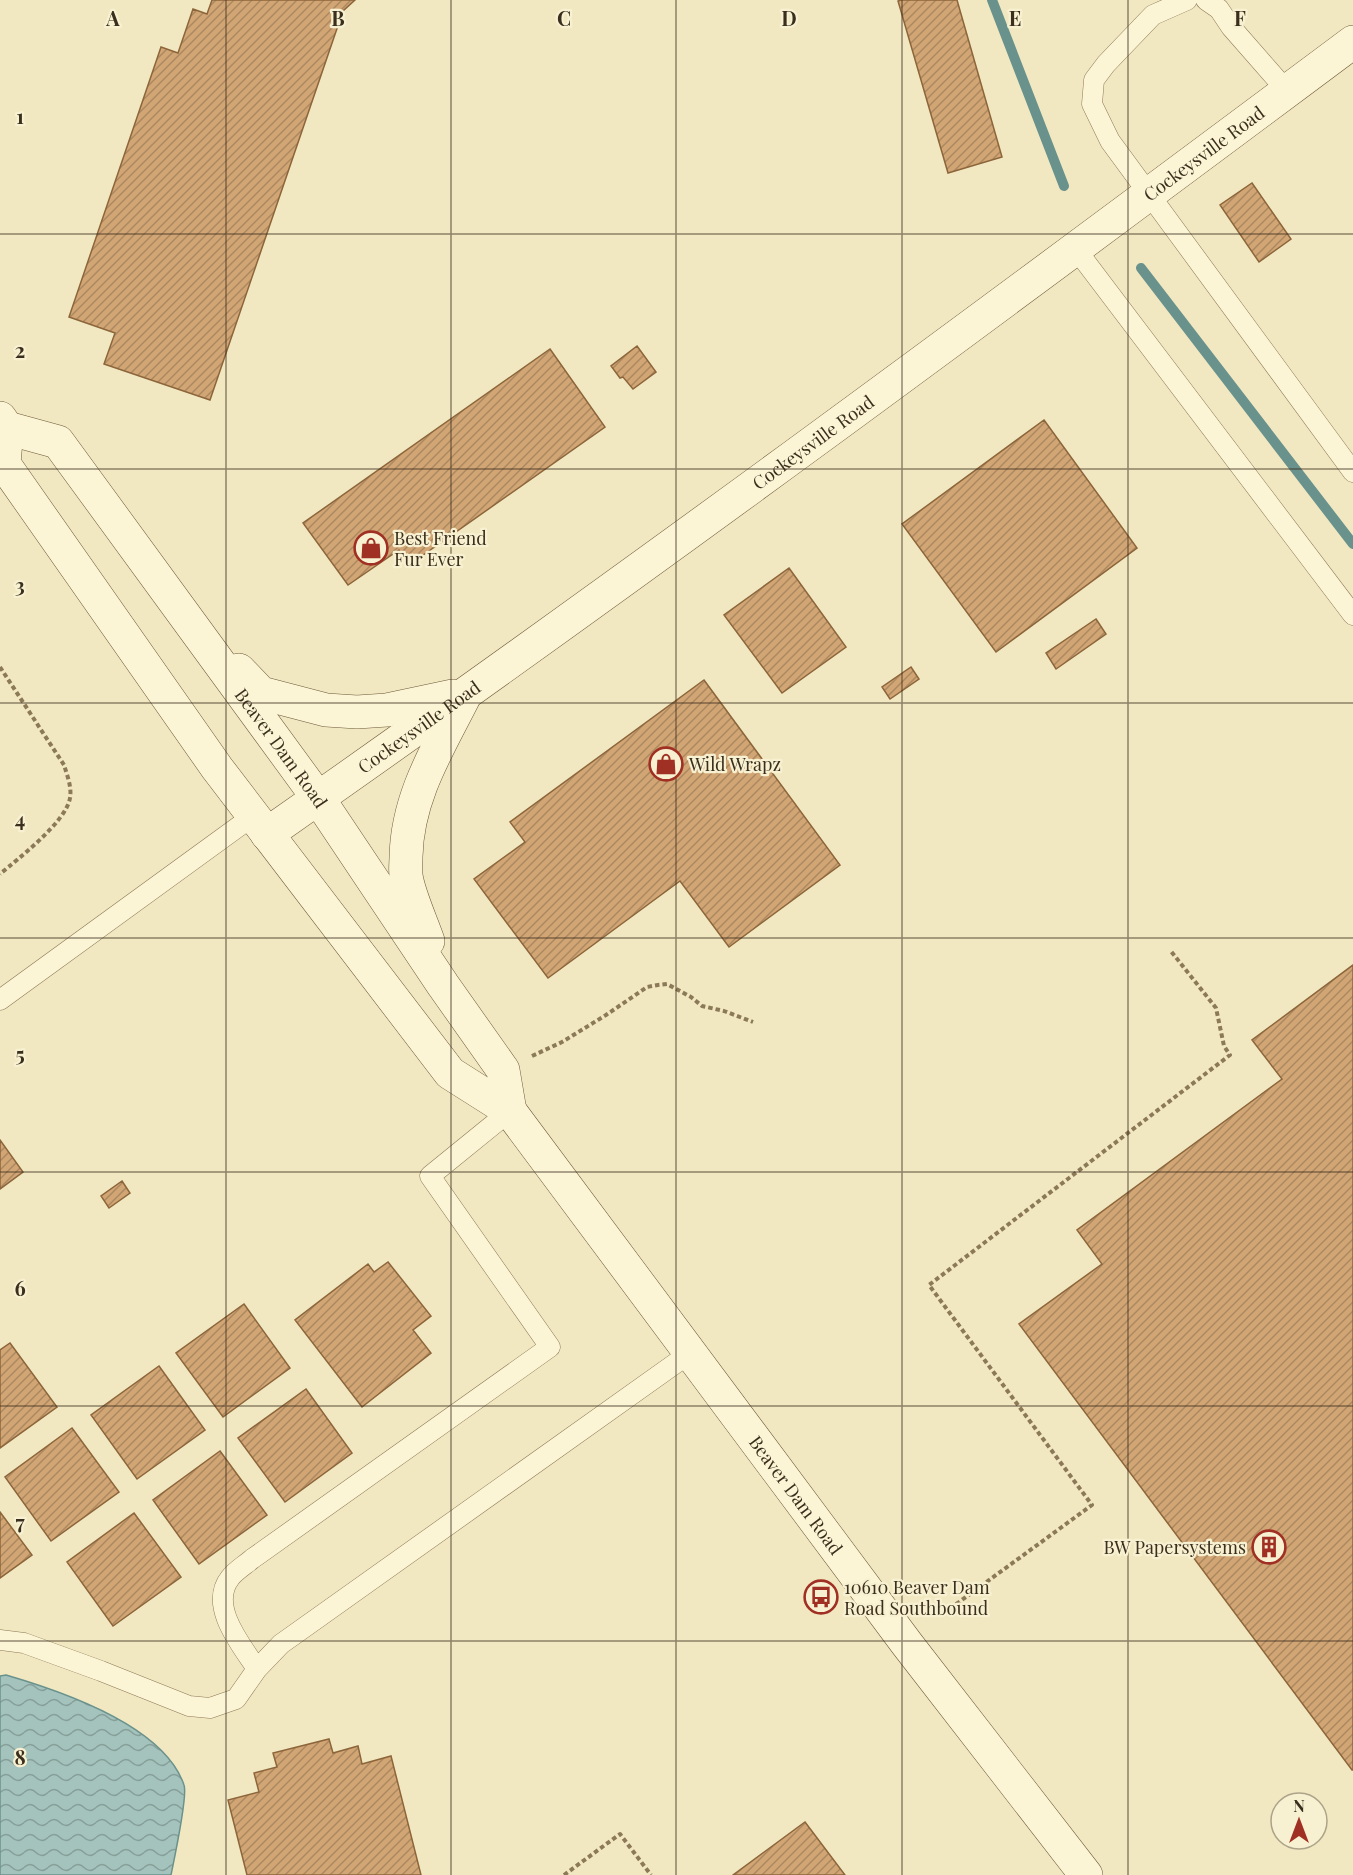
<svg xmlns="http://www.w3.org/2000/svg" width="1353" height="1875" font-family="'Playfair Display',serif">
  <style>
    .water { fill: url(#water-waves); stroke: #6a928c; stroke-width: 1.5 }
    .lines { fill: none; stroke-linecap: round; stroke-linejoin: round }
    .stream { stroke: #6a928c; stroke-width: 10 }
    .building { fill: url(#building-hatch); stroke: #8d653b; stroke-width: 1.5 }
    .lane-casing { stroke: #8c7957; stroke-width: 21 }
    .secondary-casing { stroke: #6d5a3a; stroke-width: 34 }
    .path { stroke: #8c7957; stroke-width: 4; stroke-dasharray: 4.5 3; stroke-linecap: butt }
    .lane { stroke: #fbf4d5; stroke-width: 20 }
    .secondary { stroke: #fbf4d5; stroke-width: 33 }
    .grid { fill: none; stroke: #3a2e1d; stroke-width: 1.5; stroke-opacity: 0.55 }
    .labels { text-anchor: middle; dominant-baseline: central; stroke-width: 4.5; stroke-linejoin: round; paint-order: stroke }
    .street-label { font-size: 18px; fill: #3a2e1d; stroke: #f8f1d1 }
    .poi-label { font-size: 18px; fill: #3a2e1d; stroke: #f8f1d1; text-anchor: start }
    .grid-label { font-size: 20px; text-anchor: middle; font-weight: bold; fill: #3a2e1d; stroke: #f8f1d1; stroke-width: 4.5; stroke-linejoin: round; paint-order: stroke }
  </style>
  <defs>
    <pattern id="water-waves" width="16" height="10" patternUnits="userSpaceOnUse" patternTransform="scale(1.5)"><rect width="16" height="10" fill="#a4c3bd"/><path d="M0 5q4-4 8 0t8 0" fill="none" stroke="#879f99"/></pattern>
    <pattern id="building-hatch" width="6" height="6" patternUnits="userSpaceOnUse" patternTransform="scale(1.5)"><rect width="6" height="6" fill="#d2a674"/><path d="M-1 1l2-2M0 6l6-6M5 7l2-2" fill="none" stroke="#ab885f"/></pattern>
  </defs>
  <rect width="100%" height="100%" fill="#f1e8c1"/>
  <path class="water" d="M 6,1675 C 61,1691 164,1726 184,1785 C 188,1795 174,1860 171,1875 L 0,1875 L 0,1676 Z"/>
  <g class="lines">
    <path class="stream" d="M 992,0 L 1064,186
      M 1141,268 L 1353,544"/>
  </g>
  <path class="building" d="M 212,0 L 355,0 L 343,11 L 210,400 L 104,364 L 115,333 L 69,317 L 161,47 L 178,53 L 193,9 L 207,14 Z
    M 901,0 L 957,0 L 1002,157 L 948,173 L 898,1 Z
    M 1252,183 L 1291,239 L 1259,262 L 1220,205 Z
    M 637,346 L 656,372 L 633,389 L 623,377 L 620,378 L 611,366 Z
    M 550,349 L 605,427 L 409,565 L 399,550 L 348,585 L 303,523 Z
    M 1044,420 L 1137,548 L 996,652 L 902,524 Z
    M 789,568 L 846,647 L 782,693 L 724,615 Z
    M 1096,619 L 1106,634 L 1056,669 L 1046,653 Z
    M 911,667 L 919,679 L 890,699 L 882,687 Z
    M 704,680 L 840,865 L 729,947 L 680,881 L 548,978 L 474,879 L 525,842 L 510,822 Z
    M 1353,965 L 1353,1770 L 1352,1770 L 1019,1324 L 1102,1264 L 1077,1230 L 1282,1079 L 1252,1040 Z
    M 0,1140 L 23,1172 L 0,1189 Z
    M 122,1181 L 130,1193 L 109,1208 L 101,1196 Z
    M 388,1262 L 431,1316 L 413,1330 L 431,1353 L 362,1407 L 295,1320 L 368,1264 L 374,1272 Z
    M 244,1304 L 290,1368 L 223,1417 L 176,1353 Z
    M 10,1343 L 57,1407 L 0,1448 L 0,1350 Z
    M 159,1366 L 205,1430 L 137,1479 L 91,1415 Z
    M 306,1389 L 352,1453 L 285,1502 L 238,1438 Z
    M 72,1428 L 119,1492 L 51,1541 L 5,1477 Z
    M 220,1451 L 267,1515 L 199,1564 L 153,1500 Z
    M 0,1512 L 32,1555 L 0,1578 Z
    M 134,1513 L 181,1577 L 113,1626 L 67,1562 Z
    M 329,1739 L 333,1753 L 358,1746 L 362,1764 L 391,1756 L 421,1875 L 247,1875 L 228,1800 L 259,1792 L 254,1773 L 277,1767 L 273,1753 Z
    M 805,1822 L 845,1875 L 733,1875 Z"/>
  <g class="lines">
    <defs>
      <path id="lane" d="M 1187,0 L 1153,15 L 1106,64 L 1094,80 L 1092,104 L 1110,141 L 1353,472
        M 1206,0 L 1219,9 L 1231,27 L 1287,91
        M 1075,248 L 1353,615
        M 0,1000 L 253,816
        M 0,1640 L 24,1643 L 101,1671 L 189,1706 L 210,1708 L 236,1699 L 257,1669 C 242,1646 208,1606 230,1578 C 235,1571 245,1565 252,1559 L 550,1347 L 430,1176 L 510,1111
        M 257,1669 L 281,1644 L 690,1353"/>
      <g id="secondary">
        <path id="s1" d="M 0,418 L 7,428 L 58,442 L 318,798 L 443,985 L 503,1070 L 510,1111"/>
        <path id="s2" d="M 7,428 L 4,464 L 217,768 L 450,1073 L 510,1111 L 907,1644 L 1086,1875"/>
        <path d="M 239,670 L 261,693 L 326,710 L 357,712 L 387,710 L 453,696"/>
        <path id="s3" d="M 267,834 C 634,577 994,310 1353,42"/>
        <path d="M 428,941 C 422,923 408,893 406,875 C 405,870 406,863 406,857 C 407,798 437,750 463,699"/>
      </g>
    </defs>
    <use href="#lane" class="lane-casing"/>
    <use href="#secondary" class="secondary-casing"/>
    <path class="path" d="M 0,667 L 64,765 C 67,775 72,787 70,798 C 66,822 19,858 0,874
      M 532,1056 L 562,1042 L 606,1015 L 647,987 L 658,985 L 667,984 L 691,997 L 702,1006 L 724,1011 L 753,1022
      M 944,1613 L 1092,1505 L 929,1285 L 1230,1055 L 1224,1046 L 1216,1008 L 1170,950
      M 564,1875 L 620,1834 L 651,1875"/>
    <use href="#lane" class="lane"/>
    <use href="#secondary" class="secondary"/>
  </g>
  <path class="grid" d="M 226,0 L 226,1875M 451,0 L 451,1875M 676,0 L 676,1875M 902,0 L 902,1875M 1128,0 L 1128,1875M 0,234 L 1353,234M 0,469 L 1353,469M 0,703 L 1353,703M 0,938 L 1353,938M 0,1172 L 1353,1172M 0,1406 L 1353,1406M 0,1641 L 1353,1641"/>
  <defs>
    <symbol id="shop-ring" viewBox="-11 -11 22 22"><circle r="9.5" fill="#f8f1d1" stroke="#9f3023" stroke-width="1.5"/><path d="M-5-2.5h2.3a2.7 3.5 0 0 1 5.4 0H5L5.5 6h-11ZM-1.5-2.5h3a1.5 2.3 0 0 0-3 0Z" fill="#9f3023"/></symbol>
    <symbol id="building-ring" viewBox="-11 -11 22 22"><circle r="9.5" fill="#f8f1d1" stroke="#9f3023" stroke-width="1.5"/><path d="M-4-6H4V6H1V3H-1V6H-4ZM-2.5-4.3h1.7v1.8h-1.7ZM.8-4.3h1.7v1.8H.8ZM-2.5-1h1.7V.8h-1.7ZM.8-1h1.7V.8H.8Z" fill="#9f3023"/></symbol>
    <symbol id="bus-ring" viewBox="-11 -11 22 22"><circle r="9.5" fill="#f8f1d1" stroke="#9f3023" stroke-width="1.5"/><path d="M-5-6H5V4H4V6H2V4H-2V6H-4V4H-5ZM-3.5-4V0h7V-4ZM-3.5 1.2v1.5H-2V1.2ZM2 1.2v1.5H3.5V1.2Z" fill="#9f3023"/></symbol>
  </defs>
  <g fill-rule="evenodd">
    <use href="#shop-ring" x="352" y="529" width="38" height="38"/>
    <use href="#shop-ring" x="647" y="745" width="38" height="38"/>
    <use href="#building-ring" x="1250" y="1528" width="38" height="38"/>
    <use href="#bus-ring" x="802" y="1578" width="38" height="38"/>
  </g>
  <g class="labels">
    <g class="street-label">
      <text stroke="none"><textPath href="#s3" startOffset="1158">Cockeysville Road</textPath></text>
      <text stroke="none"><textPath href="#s3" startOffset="672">Cockeysville Road</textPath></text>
      <text stroke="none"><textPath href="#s3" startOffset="186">Cockeysville Road</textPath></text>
      <text stroke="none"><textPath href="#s1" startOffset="444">Beaver Dam Road</textPath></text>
      <text stroke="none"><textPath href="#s2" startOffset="1341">Beaver Dam Road</textPath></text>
    </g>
    <g class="poi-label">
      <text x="394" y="538">Best Friend<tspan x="394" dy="21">Fur Ever</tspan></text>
      <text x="689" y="764">Wild Wrapz</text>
      <text x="1246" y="1547" text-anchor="end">BW Papersystems</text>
      <text x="844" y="1587">10610 Beaver Dam<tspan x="844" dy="21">Road Southbound</tspan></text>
    </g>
  </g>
  <g class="grid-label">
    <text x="113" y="26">A</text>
    <text x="338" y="26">B</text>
    <text x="564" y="26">C</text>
    <text x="789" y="26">D</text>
    <text x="1015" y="26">E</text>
    <text x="1240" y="26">F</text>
    <text x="20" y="124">1</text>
    <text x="20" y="358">2</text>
    <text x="20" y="593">3</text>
    <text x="20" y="827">4</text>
    <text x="20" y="1062">5</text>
    <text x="20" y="1296">6</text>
    <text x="20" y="1530">7</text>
    <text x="20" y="1765">8</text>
  </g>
  <g transform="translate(1299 1821)"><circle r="28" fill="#f8f1d1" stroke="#aca389" stroke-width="1.5"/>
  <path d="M0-4.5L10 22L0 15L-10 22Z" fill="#9f3023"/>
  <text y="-9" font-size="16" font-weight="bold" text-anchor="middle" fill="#3a2e1d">N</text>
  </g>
</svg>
